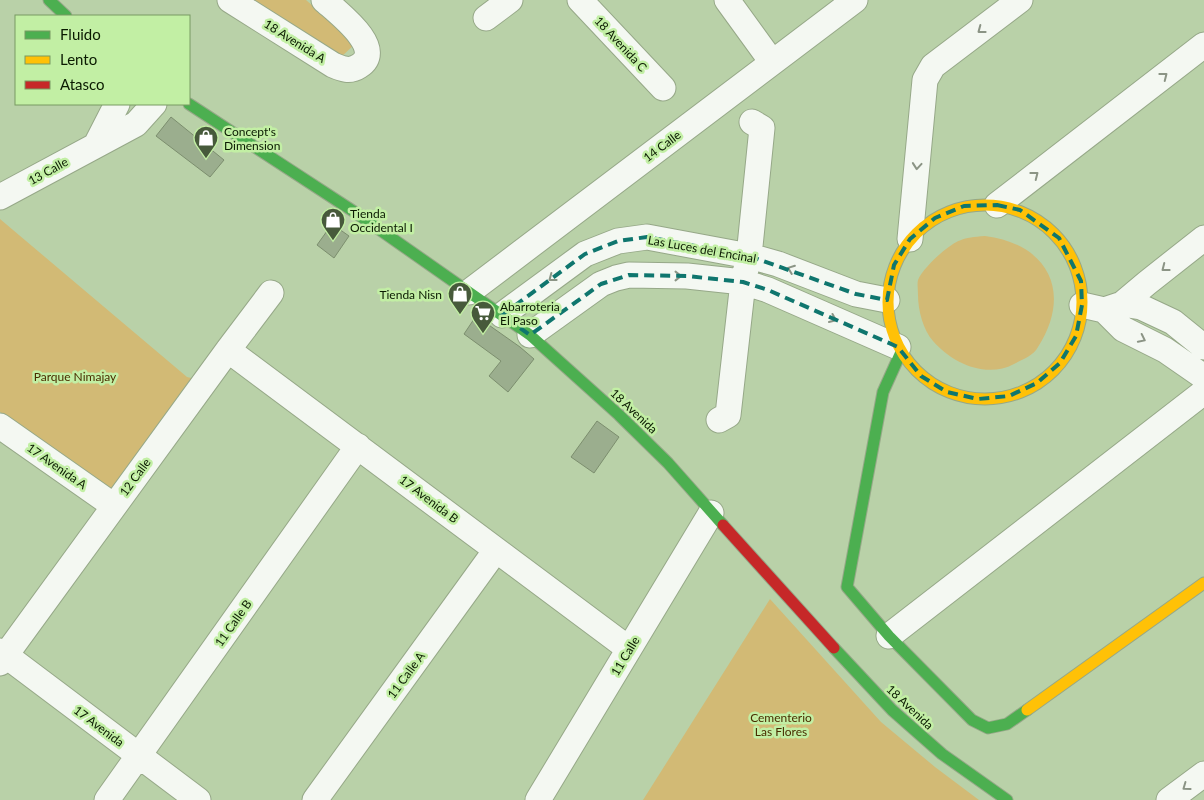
<svg xmlns="http://www.w3.org/2000/svg" width="1204" height="800" font-family="Lato,sans-serif">
  <style>
    .green { fill: #d2ba75 }
    .building { fill: #9bae8e; stroke: #7c8e6e }
    .lines { fill: none; stroke-linecap: round; stroke-linejoin: round }
    .street-casing { stroke: #96a888; stroke-width: 27 }
    .fast-casing { stroke: #96a888; stroke-width: 13 }
    .slow-casing { stroke: #96a888; stroke-width: 13 }
    .jam-casing { stroke: #96a888; stroke-width: 13 }
    .street { stroke: #f4f8f2; stroke-width: 25 }
    .fast { stroke: #4caf50; stroke-width: 11 }
    .slow { stroke: #ffc107; stroke-width: 11 }
    .jam { stroke: #c62828; stroke-width: 11 }
    .oneway { stroke: #8b9485 }
    .marked { fill: none; stroke: #0f766e; stroke-width: 4; stroke-dasharray: 10 6; stroke-linejoin: round }
    .labels { text-anchor: middle; dominant-baseline: central; stroke-width: 5; stroke-linejoin: round; paint-order: stroke }
    .street-label { font-size: 12px; fill: #0a1a00; stroke: #c2efa4 }
    .poi-label { font-size: 12px; fill: #0a1a00; stroke: #c2efa4; text-anchor: start }
    .park-label { font-size: 12px; fill: #492d00; stroke: #c2efa4 }
  </style>
  <rect width="100%" height="100%" fill="#b9d1a8"/>
  <path class="green" d="M 250,0 L 306,0 L 356,43 L 339,59 Z
    M 0,219 L 187,377 L 195,379 L 112,490 L 0,412 Z
    M 985,236 C 1048,244 1073,292 1038,347 C 1033,356 1023,359 1014,364 C 986,379 952,363 933,341 C 923,330 918,310 918,295 C 918,290 917,284 918,280 C 921,272 934,259 940,254 C 958,239 962,238 985,236 Z
    M 770,599 L 881,722 L 935,767 L 979,800 L 643,800 Z"/>
  <path class="building" d="M 171,117 L 224,160 L 210,177 L 156,136 Z
    M 332,224 L 349,236 L 334,258 L 317,245 Z
    M 476,316 L 520,347 L 534,359 L 508,392 L 489,376 L 501,361 L 464,334 Z
    M 597,421 L 619,437 L 594,473 L 571,457 Z"/>
  <g class="lines">
    <defs>
      <path id="street" d="M 230,0 L 333,65 C 342,69 350,72 359,66 C 387,49 337,12 324,0
        M 580,0 L 663,88
        M 727,0 L 772,62
        M 486,18 L 510,0
        M 96,145 L 117,104
        M 0,197 L 136,124 L 154,104
        M 997,205 L 1204,45
        M 910,239 L 925,80 L 933,66 L 1020,0
        M 469,292 L 855,0
        M 1122,304 L 1147,283 L 1204,238
        M 1082,305 L 1104,310 L 1122,304 L 1141,307 L 1173,322 L 1204,347
        M 1104,310 L 1123,329 L 1165,350 L 1204,377
        M 502,315 L 585,254 L 618,241 L 647,237 L 749,256 L 778,264 L 856,294 L 887,300
        M 530,335 L 601,284 L 616,278 L 629,275 L 687,276 L 743,282 L 768,290 L 898,347
        M 228,350 L 629,649
        M 719,420 L 728,415 L 743,282 L 749,256 L 762,128 L 752,122
        M 0,426 L 114,506
        M 889,636 L 1204,392
        M 0,651 L 198,800
        M 0,663 L 228,350 L 271,293
        M 107,800 L 358,446
        M 315,800 L 496,550
        M 538,800 L 711,513
        M 1169,800 L 1204,774"/>
      <path id="fast" d="M 49,0 L 66,16
        M 189,104 L 353,211 L 530,335 L 619,415 L 668,463 L 723,525
        M 901,352 L 883,392 L 847,587 L 889,636 L 972,720 L 988,728 L 1007,724 L 1027,710
        M 834,648 L 892,710 L 942,754 L 1007,800"/>
      <path id="slow" d="M888 302a97 97 0 1 1 194 0a97 97 0 1 1-194 0Z
        M 1027,710 L 1204,583"/>
      <path id="jam" d="M 723,525 L 834,648"/>
    </defs>
    <use href="#street" class="street-casing"/>
    <use href="#fast" class="fast-casing"/>
    <use href="#slow" class="slow-casing"/>
    <use href="#jam" class="jam-casing"/>
    <use href="#street" class="street"/>
    <use href="#fast" class="fast"/>
    <use href="#slow" class="slow"/>
    <use href="#jam" class="jam"/>
  </g>
  <defs><path id="oneway-chevron" d="M-2-3.5L2.5 0L-2 3.5" fill="none" stroke-width="1.6" stroke-linecap="round" stroke-linejoin="round" transform="scale(1.25)"/></defs>
  <g class="oneway">
    <use href="#oneway-chevron" transform="translate(981 30) rotate(143)"/>
    <use href="#oneway-chevron" transform="translate(1164 76) rotate(-38)"/>
    <use href="#oneway-chevron" transform="translate(917 166) rotate(95)"/>
    <use href="#oneway-chevron" transform="translate(1035 175) rotate(-38)"/>
    <use href="#oneway-chevron" transform="translate(1165 268) rotate(142)"/>
    <use href="#oneway-chevron" transform="translate(791 269) rotate(-159)"/>
    <use href="#oneway-chevron" transform="translate(678 276)"/>
    <use href="#oneway-chevron" transform="translate(552 278) rotate(143)"/>
    <use href="#oneway-chevron" transform="translate(833 319) rotate(24)"/>
    <use href="#oneway-chevron" transform="translate(1142 339) rotate(26)"/>
    <use href="#oneway-chevron" transform="translate(1186 787) rotate(144)"/>
  </g>
  <path class="marked" d="M 997,205 L 1020,210 L 1059,238 L 1081,281 L 1082,305 L 1076,336 L 1060,363 L 1037,383 L 1009,396 L 978,399 L 947,392 L 921,376 L 898,347 L 768,290 L 743,282 L 687,276 L 629,275 L 601,284 L 530,335 L 502,315 L 585,254 L 618,241 L 647,237 L 749,256 L 856,294 L 887,300 L 894,265 L 910,239 L 935,218 L 964,206 Z"/>
  <defs>
    <symbol id="shop-pin" viewBox="-11 -11 22 30"><path d="M0 17L-7.5 6A9.5 9.5 0 1 1 7.5 6Z" fill="#475a3b" stroke="#c2efa4"/><path d="M-5-2.5h2.3a2.7 3.5 0 0 1 5.4 0H5L5.5 6h-11ZM-1.5-2.5h3a1.5 2.3 0 0 0-3 0Z" fill="#fff"/></symbol>
    <symbol id="supermarket-pin" viewBox="-11 -11 22 30"><path d="M0 17L-7.5 6A9.5 9.5 0 1 1 7.5 6Z" fill="#475a3b" stroke="#c2efa4"/><path d="M-6-5.5h2.5l.6 2H6L4.5 2H-2.5L-4.4-4H-6ZM-1.5 3.2a1.3 1.3 0 1 0 .1 0ZM3 3.2a1.3 1.3 0 1 0 .1 0Z" fill="#fff"/></symbol>
  </defs>
  <g fill-rule="evenodd">
    <use href="#shop-pin" x="192" y="124" width="28" height="38"/>
    <use href="#shop-pin" x="319" y="206" width="28" height="38"/>
    <use href="#shop-pin" x="446" y="280" width="28" height="38"/>
    <use href="#supermarket-pin" x="469" y="299" width="28" height="38"/>
  </g>
  <g class="labels">
    <g class="street-label">
      <text transform="translate(295 41) rotate(32)">18 Avenida A</text>
      <text transform="translate(621 44) rotate(47)">18 Avenida C</text>
      <text transform="translate(662 146) rotate(-37)">14 Calle</text>
      <text transform="translate(48 171) rotate(-29)">13 Calle</text>
      <text transform="translate(702 249) rotate(10)">Las Luces del Encinal</text>
      <text transform="translate(634 411) rotate(43)">18 Avenida</text>
      <text transform="translate(57 466) rotate(35)">17 Avenida A</text>
      <text transform="translate(135 477) rotate(-54)">12 Calle</text>
      <text transform="translate(429 499) rotate(37)">17 Avenida B</text>
      <text transform="translate(233 623) rotate(-55)">11 Calle B</text>
      <text transform="translate(625 656) rotate(-59)">11 Calle</text>
      <text transform="translate(406 675) rotate(-54)">11 Calle A</text>
      <text transform="translate(910 707) rotate(43)">18 Avenida</text>
      <text transform="translate(99 726) rotate(37)">17 Avenida</text>
    </g>
    <g class="poi-label">
      <text x="224" y="131">Concept's<tspan x="224" dy="14">Dimension</tspan></text>
      <text x="350" y="213">Tienda<tspan x="350" dy="14">Occidental I</tspan></text>
      <text x="442" y="294" text-anchor="end">Tienda Nisn</text>
      <text x="500" y="306">Abarroteria<tspan x="500" dy="14">El Paso</tspan></text>
    </g>
    <g class="park-label">
      <text x="75" y="376">Parque Nimajay</text>
      <text x="781" y="717">Cementerio<tspan x="781" dy="14">Las Flores</tspan></text>
    </g>
  </g>
  <rect x="15" y="15" width="175" height="90" fill="#c2efa4" stroke="#789a62"/>
  <rect x="25" y="31" width="25" height="8" fill="#4caf50" stroke="#789a62"/>
  <text x="60" y="40" font-size="15" fill="#0a1a00">Fluido</text>
  <rect x="25" y="56" width="25" height="8" fill="#ffc107" stroke="#789a62"/>
  <text x="60" y="65" font-size="15" fill="#0a1a00">Lento</text>
  <rect x="25" y="81" width="25" height="8" fill="#c62828" stroke="#789a62"/>
  <text x="60" y="90" font-size="15" fill="#0a1a00">Atasco</text>
</svg>
